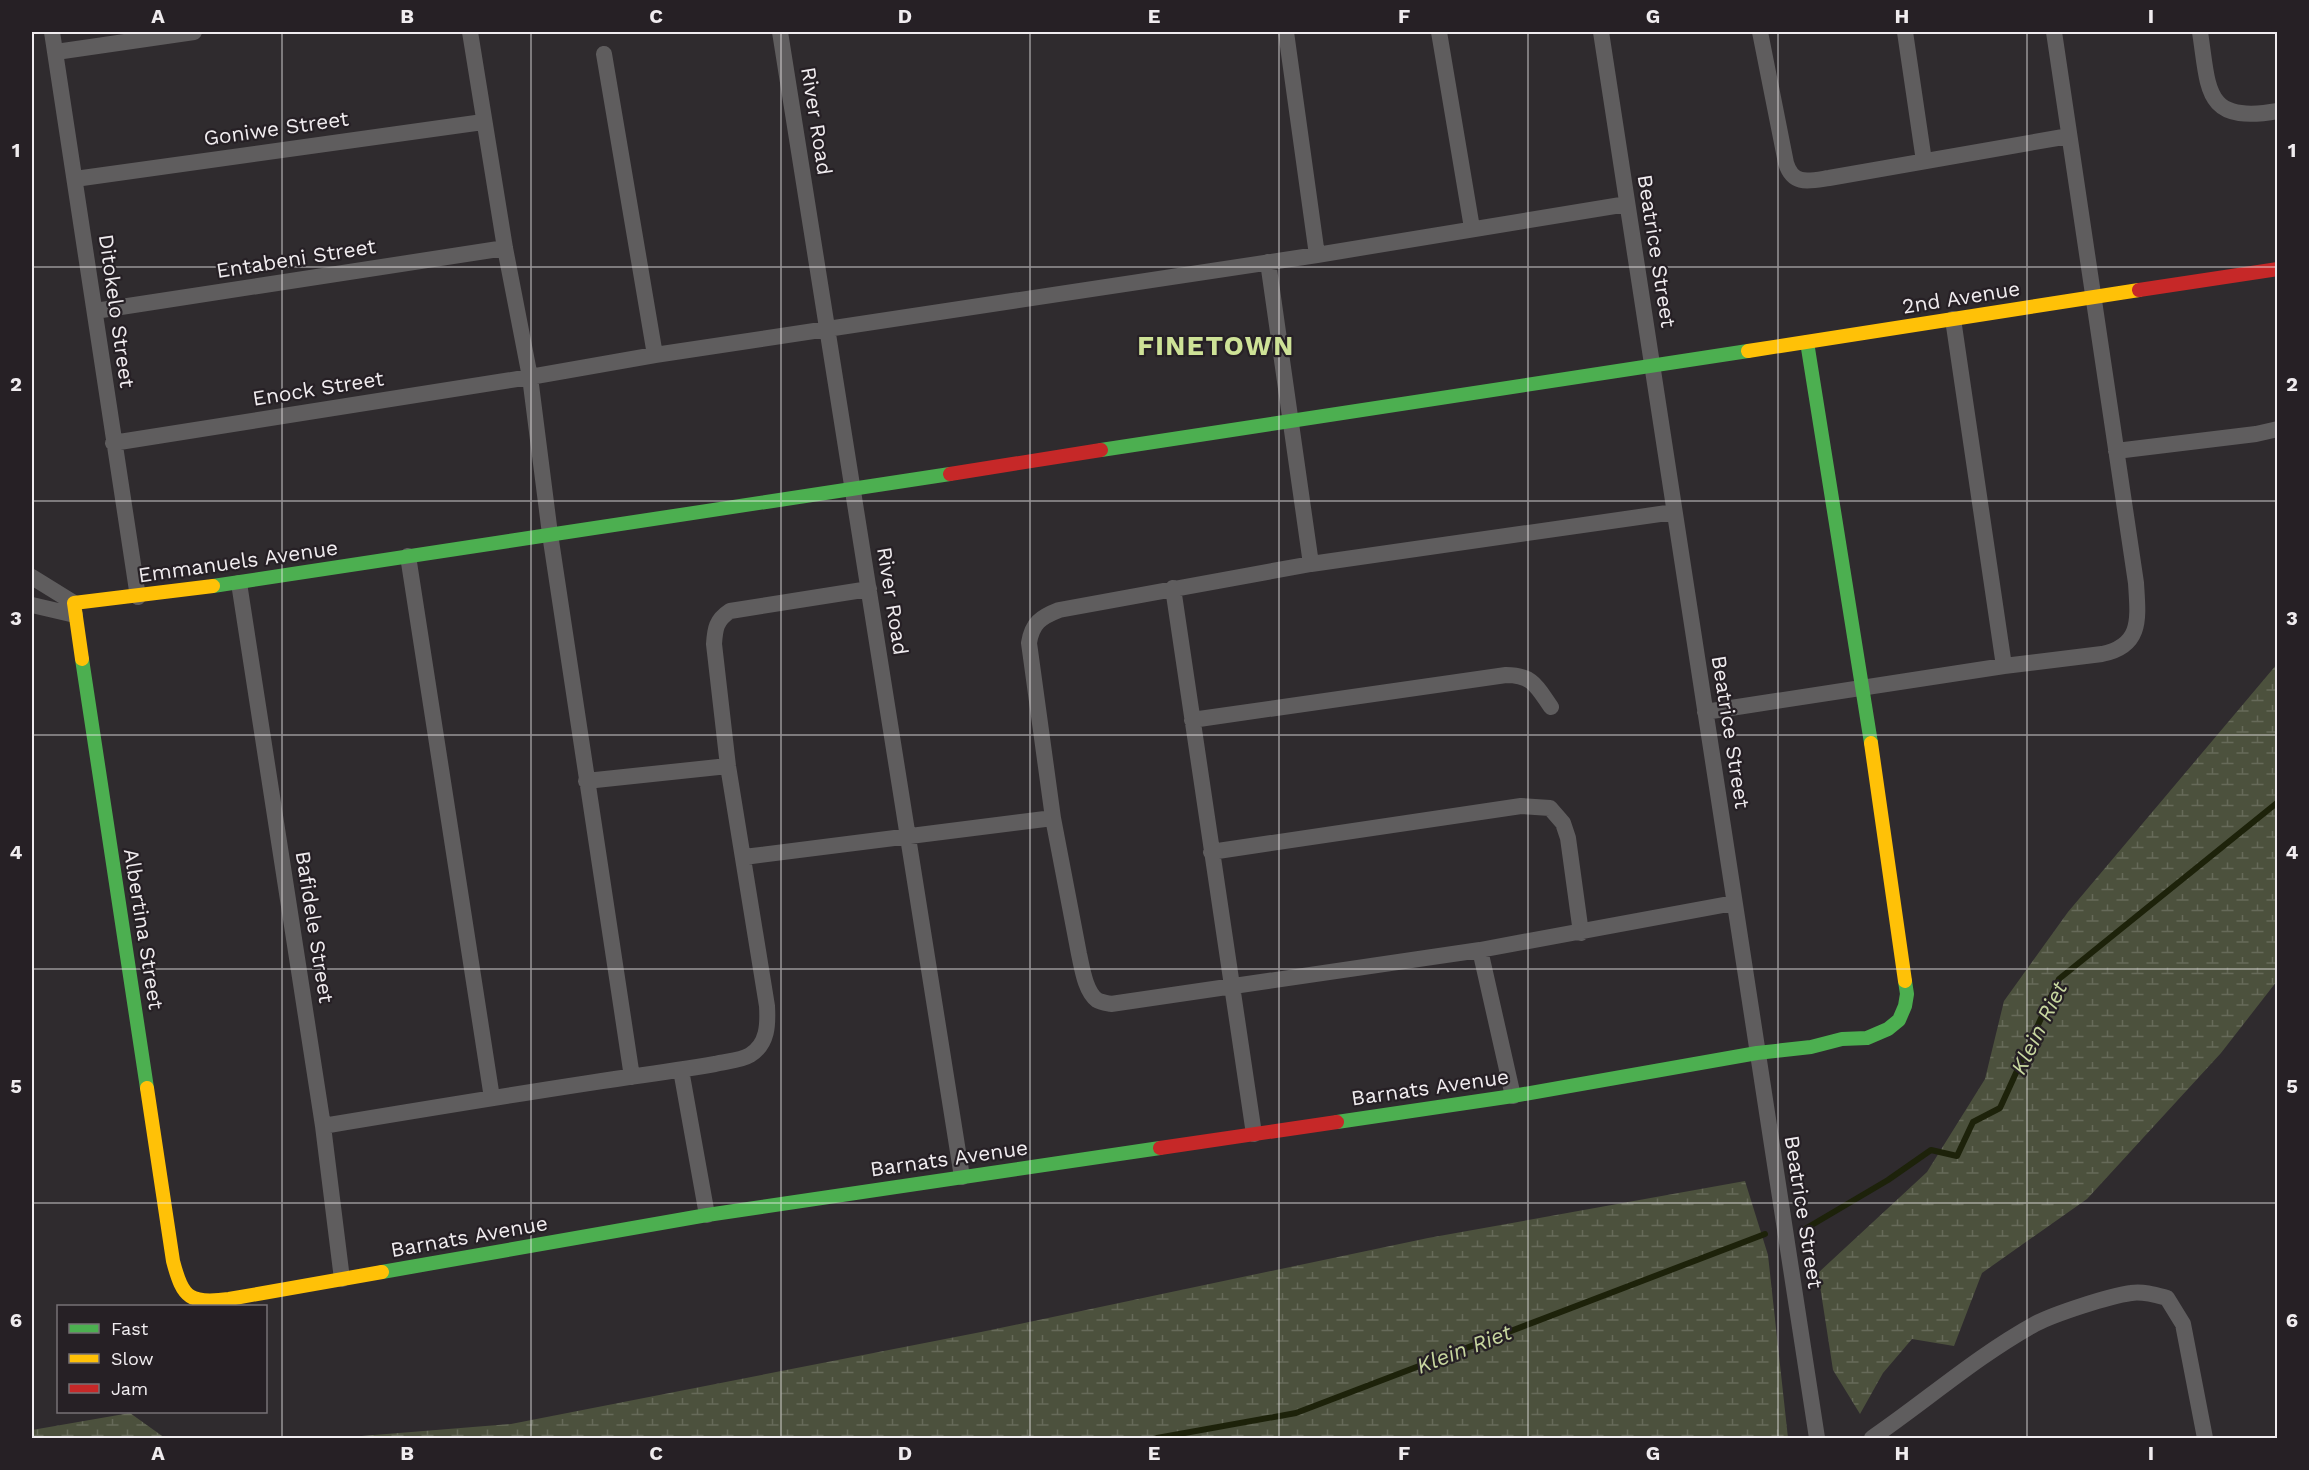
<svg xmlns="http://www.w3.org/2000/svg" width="2309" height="1470" font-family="'Work Sans',sans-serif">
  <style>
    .wetland { fill: url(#wetland-marsh) }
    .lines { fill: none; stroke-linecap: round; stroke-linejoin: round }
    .stream { stroke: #1d220a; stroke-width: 6 }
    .street { stroke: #5f5d5e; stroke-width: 16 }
    .fast { stroke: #4caf50; stroke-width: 14 }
    .slow { stroke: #ffc107; stroke-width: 14 }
    .jam { stroke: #c62828; stroke-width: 14 }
    .grid { fill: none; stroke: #f0ecef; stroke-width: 1.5; stroke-opacity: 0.55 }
    .labels { text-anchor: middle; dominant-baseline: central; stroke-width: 4.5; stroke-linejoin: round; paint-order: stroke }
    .street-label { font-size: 21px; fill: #f0ecef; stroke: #262025 }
    .water-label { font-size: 22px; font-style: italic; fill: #c7d69f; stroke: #262025 }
    .district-label { font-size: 27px; font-weight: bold; letter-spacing: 1.5px; fill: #cee297; stroke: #262025 }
    .neatline { fill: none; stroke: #f0ecef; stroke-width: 2 }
    .grid-label { font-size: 20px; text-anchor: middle; font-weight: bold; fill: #f0ecef }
  </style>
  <defs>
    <pattern id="wetland-marsh" width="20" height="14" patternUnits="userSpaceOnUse" patternTransform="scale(1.5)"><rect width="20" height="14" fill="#4c513d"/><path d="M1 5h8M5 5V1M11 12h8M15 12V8" fill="none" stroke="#666a59"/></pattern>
  </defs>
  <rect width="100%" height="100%" fill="#2f2b2e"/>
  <path class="wetland" d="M 2277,664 L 2277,981 L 2221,1053 L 2087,1199 L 1982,1273 L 1954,1346 L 1912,1339 L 1883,1373 L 1860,1414 L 1833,1370 L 1818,1273 L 1927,1172 L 1985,1079 L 2004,1001 L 2068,912 Z
    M 1745,1181 L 1768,1255 L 1788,1438 L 337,1438 L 511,1424 L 981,1332 L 1428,1238 Z
    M 130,1413 L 165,1438 L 32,1438 L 32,1430 Z"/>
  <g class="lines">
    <path class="stream" d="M 1805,1229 L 1888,1180 L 1931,1150 L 1957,1156 L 1973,1122 L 2000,1108 L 2059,979 L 2278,802
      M 1157,1438 L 1296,1413 L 1765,1234"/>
    <path class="street" d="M 52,32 L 138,597
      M 470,32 L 505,248 L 530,377 L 550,534 L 632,1077
      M 780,32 L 962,1177
      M 1286,32 L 1317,255
      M 1439,32 L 1472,228
      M 1601,32 L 1817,1438
      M 1760,32 L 1786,163 C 1793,186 1809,181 1829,178 L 2069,136
      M 1905,32 L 1924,161
      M 2200,32 C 2209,91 2204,124 2278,111
      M 56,52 L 194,32
      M 604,54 L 655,355
      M 75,179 L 483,122
      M 1268,262 L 1311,564
      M 95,311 L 505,248
      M 1953,319 L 2004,666
      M 113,443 L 530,377 L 655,355 L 1317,255 L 1627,204
      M 2116,451 L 2256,434 L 2278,429
      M 1674,512 L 1311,564 L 1059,610 C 1041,617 1032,623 1029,643 L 1053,818 L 1079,954 C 1082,967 1085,991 1097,1000 C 1100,1002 1106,1003 1111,1004 L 1480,950 L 1734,903
      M 408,556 L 492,1098
      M 32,577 L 74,603
      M 239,583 L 323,1126 L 342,1279
      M 1173,588 L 1254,1134
      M 32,605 L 75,615
      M 1705,712 L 2004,666 L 2102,654 C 2143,646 2138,617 2136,583 L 2054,32
      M 1192,720 L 1506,675 C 1533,675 1537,687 1551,707
      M 586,781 L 728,766
      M 1211,852 L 1521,806 L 1550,808 L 1563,823 L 1568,838 L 1581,933
      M 744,857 L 1053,818
      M 1480,950 L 1513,1096
      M 681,1070 L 707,1215
      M 323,1126 C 425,1109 527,1092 629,1077 C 658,1073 686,1069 715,1064 C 726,1061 740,1061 750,1055 C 768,1044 768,1024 767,1006 L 728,766 L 714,644 C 715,629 716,620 730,611 L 869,589
      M 1872,1438 C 1926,1401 1977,1356 2035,1324 C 2054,1314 2109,1296 2131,1293 C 2143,1291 2156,1295 2167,1298 L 2183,1324 L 2205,1438"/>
    <path class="fast" d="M 1807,342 L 1871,743
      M 1101,450 L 1748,351
      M 213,586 L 950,474
      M 82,659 L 147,1088
      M 1337,1122 L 1513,1096 L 1757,1053 L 1811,1047 L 1842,1039 L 1867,1038 L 1888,1029 L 1899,1020 L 1905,1006 L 1907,994 L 1905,981
      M 382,1272 L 707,1215 L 1160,1148"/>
    <path class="slow" d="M 1748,351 L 2139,290
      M 82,659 L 74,603 L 213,586
      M 1871,743 L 1905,981
      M 147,1088 L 173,1261 C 183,1299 190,1304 229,1299 L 382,1272"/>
    <path class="jam" d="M 2139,290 L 2278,269
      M 950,474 L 1101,450
      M 1160,1148 L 1337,1122"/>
  </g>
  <path class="grid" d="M 282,32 L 282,1438M 531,32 L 531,1438M 781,32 L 781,1438M 1030,32 L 1030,1438M 1279,32 L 1279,1438M 1528,32 L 1528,1438M 1778,32 L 1778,1438M 2027,32 L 2027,1438M 32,267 L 2278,267M 32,501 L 2278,501M 32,735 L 2278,735M 32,969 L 2278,969M 32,1203 L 2278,1203"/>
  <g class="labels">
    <g class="street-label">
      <text transform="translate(817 121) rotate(81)">River Road</text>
      <text transform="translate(276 128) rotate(-8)">Goniwe Street</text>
      <text transform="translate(1657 251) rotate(81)">Beatrice Street</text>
      <text transform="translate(296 258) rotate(-9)">Entabeni Street</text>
      <text transform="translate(1961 297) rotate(-9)">2nd Avenue</text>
      <text transform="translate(117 311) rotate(82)">Ditokelo Street</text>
      <text transform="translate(318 388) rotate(-9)">Enock Street</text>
      <text transform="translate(238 561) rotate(-8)">Emmanuels Avenue</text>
      <text transform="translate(893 601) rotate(81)">River Road</text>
      <text transform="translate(1731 732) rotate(81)">Beatrice Street</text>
      <text transform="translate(315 927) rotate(81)">Bafidele Street</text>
      <text transform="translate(144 929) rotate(81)">Albertina Street</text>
      <text transform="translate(1430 1087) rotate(-8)">Barnats Avenue</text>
      <text transform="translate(949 1158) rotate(-8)">Barnats Avenue</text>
      <text transform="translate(1804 1212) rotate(81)">Beatrice Street</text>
      <text transform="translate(469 1236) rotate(-10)">Barnats Avenue</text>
    </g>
    <g class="water-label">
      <text transform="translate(2039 1028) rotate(-64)">Klein Riet</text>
      <text transform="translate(1464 1349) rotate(-21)">Klein Riet</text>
    </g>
    <g class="district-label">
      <text x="1216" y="346">FINETOWN</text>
    </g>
  </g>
  <rect width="2309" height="1470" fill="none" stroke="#262025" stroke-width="66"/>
  <rect x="57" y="1305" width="210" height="108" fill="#262025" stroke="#777276" stroke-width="1.5"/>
  <rect x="69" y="1324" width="30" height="9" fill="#4caf50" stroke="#777276" stroke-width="1.5"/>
  <text x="111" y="1335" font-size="18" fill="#f0ecef">Fast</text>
  <rect x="69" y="1354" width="30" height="9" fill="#ffc107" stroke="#777276" stroke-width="1.5"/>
  <text x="111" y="1365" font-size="18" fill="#f0ecef">Slow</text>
  <rect x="69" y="1384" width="30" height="9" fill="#c62828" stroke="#777276" stroke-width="1.5"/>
  <text x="111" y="1395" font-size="18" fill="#f0ecef">Jam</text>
  <rect x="33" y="33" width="2243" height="1404" class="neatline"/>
  <g class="grid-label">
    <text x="158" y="23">A</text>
    <text x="407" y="23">B</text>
    <text x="656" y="23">C</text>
    <text x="905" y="23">D</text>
    <text x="1154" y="23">E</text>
    <text x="1404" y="23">F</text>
    <text x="1653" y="23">G</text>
    <text x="1902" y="23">H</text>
    <text x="2151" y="23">I</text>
    <text x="16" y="157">1</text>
    <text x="2292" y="157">1</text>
    <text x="16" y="391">2</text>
    <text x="2292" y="391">2</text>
    <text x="16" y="625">3</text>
    <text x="2292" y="625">3</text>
    <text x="16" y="859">4</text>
    <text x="2292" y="859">4</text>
    <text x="16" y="1093">5</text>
    <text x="2292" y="1093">5</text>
    <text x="16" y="1327">6</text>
    <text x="2292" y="1327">6</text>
    <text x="158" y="1460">A</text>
    <text x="407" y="1460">B</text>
    <text x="656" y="1460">C</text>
    <text x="905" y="1460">D</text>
    <text x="1154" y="1460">E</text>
    <text x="1404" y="1460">F</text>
    <text x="1653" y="1460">G</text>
    <text x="1902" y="1460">H</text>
    <text x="2151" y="1460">I</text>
  </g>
</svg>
